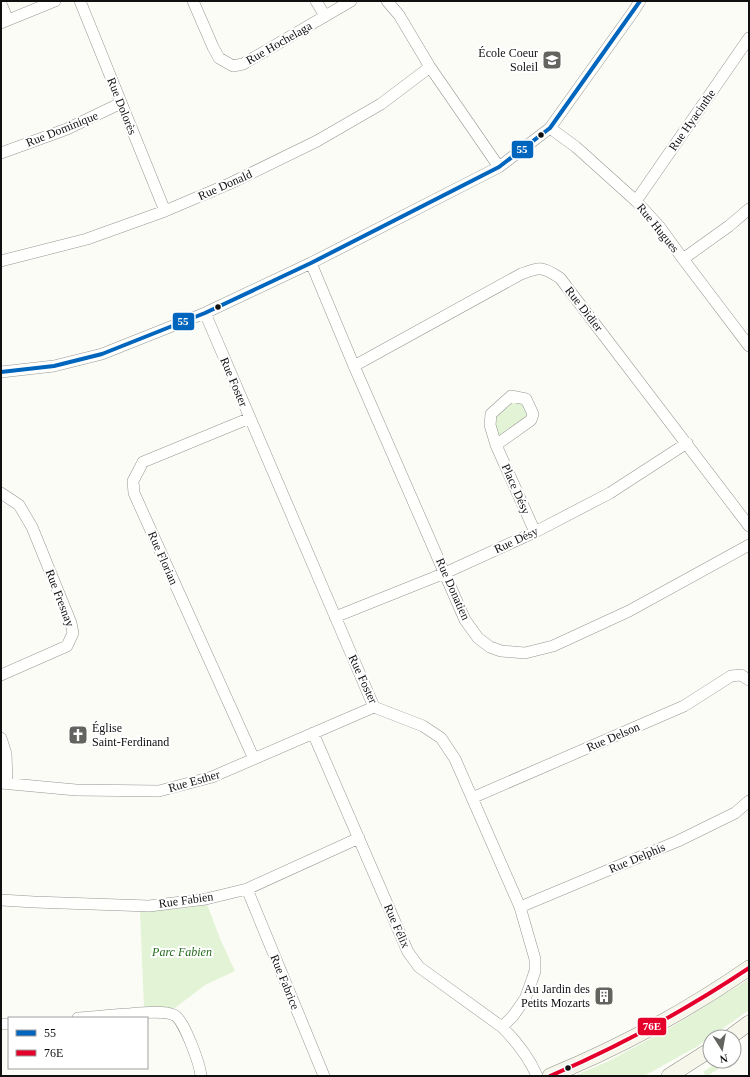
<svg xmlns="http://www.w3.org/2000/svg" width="750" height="1077" font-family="'Times New Roman',serif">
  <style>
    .green { fill: #e3f3d5 }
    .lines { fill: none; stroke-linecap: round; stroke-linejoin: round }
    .minor-casing { stroke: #969694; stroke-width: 12 }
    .secondary-casing { stroke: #8d8d8a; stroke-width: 16 }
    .minor { stroke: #fffffe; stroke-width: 11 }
    .secondary { stroke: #f6f6eb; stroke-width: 15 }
    .bus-1-casing { stroke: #fff; stroke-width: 7 }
    .bus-2-casing { stroke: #fff; stroke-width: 7 }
    .bus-1 { stroke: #0065bd; stroke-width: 4 }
    .bus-2 { stroke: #e4002b; stroke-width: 4 }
    .bus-dot { fill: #101010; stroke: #fff; stroke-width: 1.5 }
    .labels { text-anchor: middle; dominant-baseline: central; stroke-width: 4; stroke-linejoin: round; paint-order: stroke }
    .street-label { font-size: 12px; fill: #101010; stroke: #fff }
    .poi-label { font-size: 12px; fill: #101010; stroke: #fff; text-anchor: end }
    .park-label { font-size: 12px; font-style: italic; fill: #236c1c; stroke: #fff }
    .line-badge { stroke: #fff; stroke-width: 1.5 }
    .badge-label { font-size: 11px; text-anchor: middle; font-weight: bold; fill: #fff }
  </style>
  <rect width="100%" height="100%" fill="#fcfcf6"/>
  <path class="green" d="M 511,396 L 526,399 L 533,414 L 496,445 L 491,414 Z
    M 207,904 L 221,941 L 235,971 L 205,985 L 175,1008 L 144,1009 L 140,911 L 187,908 Z
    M 749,979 L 749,1010 L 698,1046 L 644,1076 L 574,1076 L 609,1061 L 670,1028 Z
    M 720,1061 L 731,1061 L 707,1076 L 706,1076 L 703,1072 Z"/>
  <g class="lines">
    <defs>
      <path id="minor" d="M 80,1 L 165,211
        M 193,1 L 213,47 L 219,58 L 233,66 L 243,64 L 351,1
        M 316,1 L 325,16
        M 387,1 L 399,15 L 430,67 L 499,167
        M 1,4 L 8,20
        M 1,23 L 55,1
        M 550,128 L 576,147 L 636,201 L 659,226 L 683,259 L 749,346
        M 1,153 L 67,129 L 121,103
        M 636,201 L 749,38
        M 683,259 L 729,226 L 749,209
        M 1,261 L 87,239 L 165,211 L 231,183 L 317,141 L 381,104 L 430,67
        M 311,263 L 354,366 L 465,620 L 478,638 L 490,647 L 501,651 L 525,653 L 553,646 L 629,611 L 749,545
        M 205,313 L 374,707 L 423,726 L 441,738 L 455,759 L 520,907 L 535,959 L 535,971 L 532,980 L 525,999 L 513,1016 L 502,1027
        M 354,366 L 521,274 C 541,267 542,266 560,278 L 749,526
        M 1,372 L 54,366 L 102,354 L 205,313 L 311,263 L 499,167 L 550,128 L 633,12 L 640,1
        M 250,418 L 143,462 L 133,481 L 134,493 L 254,759
        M 496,445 L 531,420 L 533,414 L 526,399 L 511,396 L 491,414 L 490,425 L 496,445 L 535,532
        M 1,493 L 19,505 L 32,527 L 71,623 L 73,633 L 67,646 L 1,675
        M 335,617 L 445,573 L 535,532 L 610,493 L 687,443
        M 313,733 L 408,952 L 419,967 L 502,1027 C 516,1041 529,1057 537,1076
        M 1,738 L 6,754 L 7,783
        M 1,783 L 76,790 L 159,791 L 212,777 L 374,707
        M 472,798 L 684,706 L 731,676 L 741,675 L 749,680
        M 247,889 L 324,1076
        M 1,900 L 34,902 L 149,906 L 206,899 L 247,889 L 359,838
        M 520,907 L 678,841 L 735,813 L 749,801
        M 78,1018 C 94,1017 111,1015 127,1014 C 139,1013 164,1010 174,1015 C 184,1019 200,1065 201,1076
        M 1,1024 L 9,1024"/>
      <path id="secondary" d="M 730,1037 L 749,1023
        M 550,1076 C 620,1047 687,1011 749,968
        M 669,1076 L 710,1050"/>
    </defs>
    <use href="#minor" class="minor-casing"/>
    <use href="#secondary" class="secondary-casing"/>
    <use href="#minor" class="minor"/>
    <use href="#secondary" class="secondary"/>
    <defs>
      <path id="bus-1" d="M 1,372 L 54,366 L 102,354 L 205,313 L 311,263 L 499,167 L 550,128 L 640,1"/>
      <path id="bus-2" d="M 550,1076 C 620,1046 686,1010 749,968"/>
    </defs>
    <use href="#bus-1" class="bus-1-casing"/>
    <use href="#bus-2" class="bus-2-casing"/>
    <use href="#bus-1" class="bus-1"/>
    <use href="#bus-2" class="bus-2"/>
  </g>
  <defs>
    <symbol id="school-square" viewBox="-11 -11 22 22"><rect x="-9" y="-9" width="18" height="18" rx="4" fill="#636360" stroke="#fff"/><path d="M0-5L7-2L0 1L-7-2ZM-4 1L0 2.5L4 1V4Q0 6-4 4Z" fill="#fff"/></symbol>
    <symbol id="church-square" viewBox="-11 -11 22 22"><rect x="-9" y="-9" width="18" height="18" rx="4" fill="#636360" stroke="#fff"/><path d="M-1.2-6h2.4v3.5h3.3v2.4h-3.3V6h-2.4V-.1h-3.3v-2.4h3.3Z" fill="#fff"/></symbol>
    <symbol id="building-square" viewBox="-11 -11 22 22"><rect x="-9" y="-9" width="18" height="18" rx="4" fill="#636360" stroke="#fff"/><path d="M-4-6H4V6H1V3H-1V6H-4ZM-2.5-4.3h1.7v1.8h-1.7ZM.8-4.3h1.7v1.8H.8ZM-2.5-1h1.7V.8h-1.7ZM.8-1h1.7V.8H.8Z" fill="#fff"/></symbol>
  </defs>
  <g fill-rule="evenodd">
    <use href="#school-square" x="541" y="49" width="22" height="22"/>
    <use href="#church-square" x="67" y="724" width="22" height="22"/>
    <use href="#building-square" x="593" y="985" width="22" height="22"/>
  </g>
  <g class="bus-dot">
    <circle cx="541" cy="135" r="3.5"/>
    <circle cx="218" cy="307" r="3.5"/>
    <circle cx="568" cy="1068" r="3.5"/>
  </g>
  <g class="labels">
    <g class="street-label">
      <text transform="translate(279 43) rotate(-30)">Rue Hochelaga</text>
      <text transform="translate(122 106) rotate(68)">Rue Dolorès</text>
      <text transform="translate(692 120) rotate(-55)">Rue Hyacinthe</text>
      <text transform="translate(62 129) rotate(-22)">Rue Dominique</text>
      <text transform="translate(225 185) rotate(-24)">Rue Donald</text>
      <text transform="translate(658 228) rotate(51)">Rue Hugues</text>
      <text transform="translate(584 309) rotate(52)">Rue Didier</text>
      <text transform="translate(234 382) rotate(67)">Rue Foster</text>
      <text transform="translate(516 489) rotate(66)">Place Désy</text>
      <text transform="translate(516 540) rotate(-25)">Rue Désy</text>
      <text transform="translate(163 558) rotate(66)">Rue Florian</text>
      <text transform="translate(453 589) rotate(66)">Rue Donatien</text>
      <text transform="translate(60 598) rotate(69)">Rue Fresnay</text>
      <text transform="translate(363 679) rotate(65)">Rue Foster</text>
      <text transform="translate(613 737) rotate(-23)">Rue Delson</text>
      <text transform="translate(194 781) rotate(-16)">Rue Esther</text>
      <text transform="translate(637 858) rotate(-23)">Rue Delphis</text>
      <text transform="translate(186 900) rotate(-8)">Rue Fabien</text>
      <text transform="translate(397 926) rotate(66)">Rue Félix</text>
      <text transform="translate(285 982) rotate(68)">Rue Fabrice</text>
    </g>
    <g class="poi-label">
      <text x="538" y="53">École Coeur<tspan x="538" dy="14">Soleil</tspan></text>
      <text x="92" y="728" text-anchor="start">Église<tspan x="92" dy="14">Saint-Ferdinand</tspan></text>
      <text x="590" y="989">Au Jardin des<tspan x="590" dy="14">Petits Mozarts</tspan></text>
    </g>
    <g class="park-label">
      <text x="182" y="952">Parc Fabien</text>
    </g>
  </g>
  <g class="line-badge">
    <rect x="511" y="140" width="23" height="19" rx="4" fill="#0065bd"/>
    <rect x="172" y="312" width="23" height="19" rx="4" fill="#0065bd"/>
    <rect x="637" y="1017" width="30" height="19" rx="4" fill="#e4002b"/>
  </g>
  <g class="badge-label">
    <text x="522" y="153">55</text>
    <text x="183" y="325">55</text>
    <text x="652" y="1030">76E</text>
  </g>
  <rect width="750" height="1077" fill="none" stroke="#101010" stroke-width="4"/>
  <rect x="8" y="1017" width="140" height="52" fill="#ffffff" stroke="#9f9f9f"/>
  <rect x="16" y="1030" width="20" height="6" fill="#0065bd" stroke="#9f9f9f"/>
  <text x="44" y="1037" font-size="12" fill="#101010">55</text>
  <rect x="16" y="1050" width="20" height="6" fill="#e4002b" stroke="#9f9f9f"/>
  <text x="44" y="1057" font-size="12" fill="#101010">76E</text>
  <g transform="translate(722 1049) rotate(169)"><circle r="19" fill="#ffffff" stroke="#9f9f9f"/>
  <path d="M0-3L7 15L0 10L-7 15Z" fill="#636360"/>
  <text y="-6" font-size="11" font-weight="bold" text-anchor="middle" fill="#101010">N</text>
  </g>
</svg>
